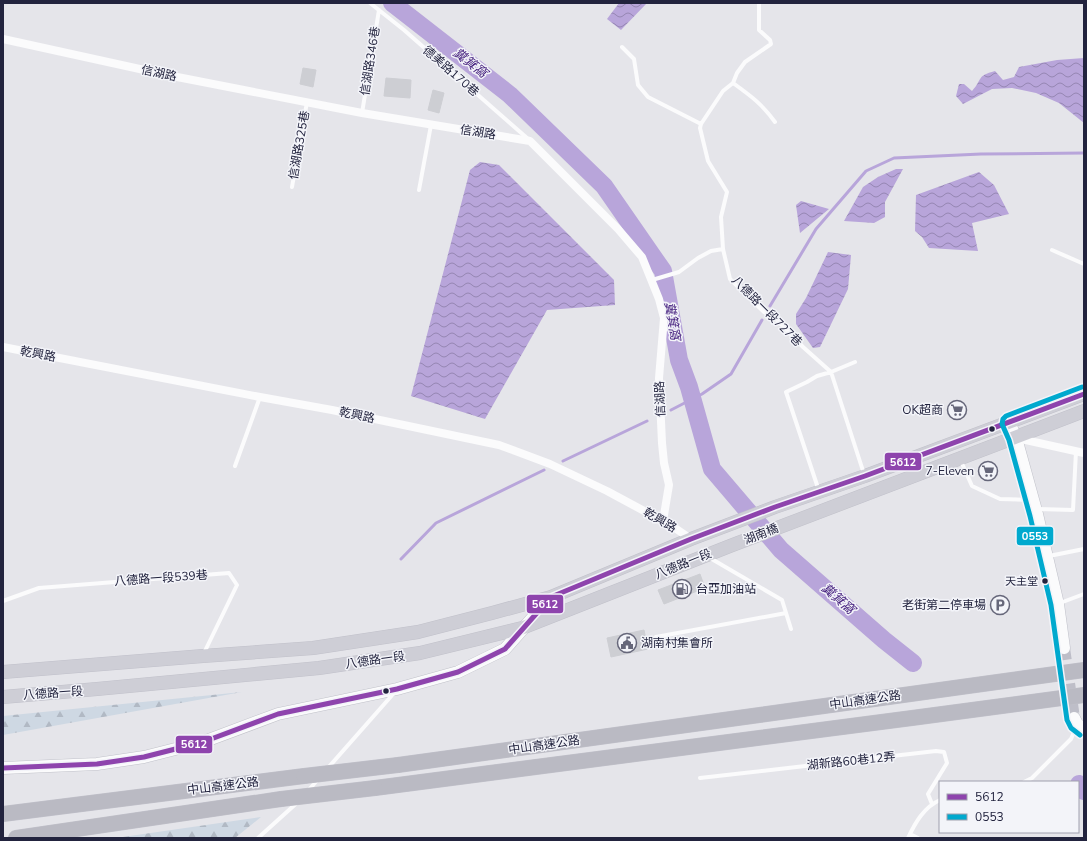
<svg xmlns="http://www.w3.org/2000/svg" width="1087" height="841" font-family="'Nunito Sans','Noto Sans TC',sans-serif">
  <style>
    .forest { fill: url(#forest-firs) }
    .water { fill: url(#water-waves) }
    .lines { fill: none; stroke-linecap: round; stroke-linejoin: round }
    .stream { stroke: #b8a5da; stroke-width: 3 }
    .river { stroke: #b8a5da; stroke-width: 18 }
    .building { fill: #cdced3; stroke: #cdced3 }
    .secondary-tunnel { stroke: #bebec8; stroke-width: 12; stroke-dasharray: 12 6; stroke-linecap: butt }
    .secondary-casing { stroke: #c1c2ca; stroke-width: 13 }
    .primary-casing { stroke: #c1c1ca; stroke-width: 14 }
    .highway-casing { stroke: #c1c1ca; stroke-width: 16 }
    .lane { stroke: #fbfbfc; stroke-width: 4 }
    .street { stroke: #fbfbfc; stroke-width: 8 }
    .secondary { stroke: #fbfbfc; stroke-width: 12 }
    .primary { stroke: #ceced6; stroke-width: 13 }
    .highway { stroke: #babac3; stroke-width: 15 }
    .highway-bridge-casing { stroke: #c1c1ca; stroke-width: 16; stroke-linecap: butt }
    .highway-bridge { stroke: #babac3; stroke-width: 15 }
    .bus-1-casing { stroke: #f3f4f9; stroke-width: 8 }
    .bus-2-casing { stroke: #f3f4f9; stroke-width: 8 }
    .bus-1 { stroke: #8e44ad; stroke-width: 5 }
    .bus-2 { stroke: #00a9ce; stroke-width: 5 }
    .bus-dot { fill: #22233e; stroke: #f3f4f9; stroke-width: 1.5 }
    .labels { text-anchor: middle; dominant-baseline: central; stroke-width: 3; stroke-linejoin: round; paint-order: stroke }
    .bus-label { font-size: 11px; fill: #22233e; stroke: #f3f4f9; text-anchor: end }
    .street-label { font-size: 12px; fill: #22233e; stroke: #f3f4f9 }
    .poi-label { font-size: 12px; fill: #22233e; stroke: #f3f4f9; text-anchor: end }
    .water-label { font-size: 13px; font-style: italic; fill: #401a7b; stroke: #f3f4f9 }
    .line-badge { stroke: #f3f4f9; stroke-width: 1.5 }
    .badge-label { font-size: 11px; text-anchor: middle; font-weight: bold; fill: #fff }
  </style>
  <defs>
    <pattern id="forest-firs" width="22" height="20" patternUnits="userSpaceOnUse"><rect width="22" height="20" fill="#ced8e3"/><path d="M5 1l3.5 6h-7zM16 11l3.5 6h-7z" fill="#b1b9c4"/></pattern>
    <pattern id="water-waves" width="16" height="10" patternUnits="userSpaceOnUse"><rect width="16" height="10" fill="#b8a5da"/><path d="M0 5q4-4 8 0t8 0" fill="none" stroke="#9586b2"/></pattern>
  </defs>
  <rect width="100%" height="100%" fill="#e5e5ea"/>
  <path class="forest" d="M 242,692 L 3,735 L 3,716 Z
    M 261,817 L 235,838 L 116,838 Z"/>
  <path class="water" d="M 619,3 L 647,3 L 621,30 L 607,19 Z
    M 1084,58 L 1084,123 L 1059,103 L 1036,93 L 1012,88 L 992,89 L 963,104 L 956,96 L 959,84 L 964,84 L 972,91 C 983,79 976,76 995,71 L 1003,80 L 1014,77 L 1019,67 L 1057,60 Z
    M 480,162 L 499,165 L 614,280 L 615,305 L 547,310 L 485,419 L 411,396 L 470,170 Z
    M 896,169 L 903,169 L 885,202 L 885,217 L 874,223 L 844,221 L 863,187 L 878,177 Z
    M 979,172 L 994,185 L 1009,214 L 972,223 L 978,251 L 929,248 L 922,237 L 915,231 L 916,195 Z
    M 801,201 L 829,209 L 800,233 L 796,205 Z
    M 828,252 L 851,255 L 848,289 L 820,347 L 813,348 L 796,324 L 796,314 L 806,298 Z"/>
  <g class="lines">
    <path class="stream" d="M 770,306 L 816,229 L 866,171 L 894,158 L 981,154 L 1084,153
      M 671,410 L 702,394 L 731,374 L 762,320
      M 563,461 L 647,421
      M 401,559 L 436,523 L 544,470"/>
    <path class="river" d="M 392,3 L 510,95 L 604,186 L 663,271 L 679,360 L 689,387 L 712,469 L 781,550 L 884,640 L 913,663
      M 1079,784 L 1084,791"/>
  </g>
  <path class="building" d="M 303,68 L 316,70 L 313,87 L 300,84 Z
    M 386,78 L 411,80 L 410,98 L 384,96 Z
    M 433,90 L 444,93 L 439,113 L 428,110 Z
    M 700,574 L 705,588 L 664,604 L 658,590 Z
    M 644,630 L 648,649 L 611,657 L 607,638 Z"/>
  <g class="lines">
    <path class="secondary-tunnel" d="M 1064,648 L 1074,718"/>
    <defs>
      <path id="secondary" d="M 1009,422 L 1016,438 L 1037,514 L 1058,604 L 1064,648
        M 1074,718 L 1077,724 L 1084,729
        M 3,768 L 97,764 L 144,757 L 203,742 L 278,714 L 397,689 L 458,672 L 505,649 L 551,597"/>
      <path id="primary" d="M 3,672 L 203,656 L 313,648 L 418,632 L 492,613 L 551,597 L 691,539 L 775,507 L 865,476 L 1084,394
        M 3,697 L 97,689 L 319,668 L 420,653 L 522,628 L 730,546 L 1084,411"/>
      <path id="highway" d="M 398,765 L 1084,670
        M 375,788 L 912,718 L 1084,695
        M 3,814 L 304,776
        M 16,838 L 281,799"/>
    </defs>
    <use href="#secondary" class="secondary-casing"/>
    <use href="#primary" class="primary-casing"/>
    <use href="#highway" class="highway-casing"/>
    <path class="lane" d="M 370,3 L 404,30 L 527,138
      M 759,3 L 759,30 L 770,40 L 771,44 L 745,62 L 737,73 L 733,83 L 723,91 L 701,124 L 700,128 L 708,161 L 727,192 L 721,217 L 723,249 L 730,279 L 764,312 L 776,319 L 803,347 L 831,372 L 864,474
      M 622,47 L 634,59 L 638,85 L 648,97 L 701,124
      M 733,83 C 751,96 762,104 775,122
      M 362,113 L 379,10
      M 292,187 L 307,102
      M 419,190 L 431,125
      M 1052,250 L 1084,264
      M 652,280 L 679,272 L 698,258 L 711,251 L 723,249
      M 960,459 L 972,486 L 1000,499 L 1032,500
      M 235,466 L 260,397
      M 819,491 L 786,392 L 807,382 L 817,376 L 831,372 L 855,362
      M 1038,509 L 1073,510 L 1076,451
      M 1049,556 L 1084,549
      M 710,558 L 782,600 L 791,629
      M 3,601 L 39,588 L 229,573 L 237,585 L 204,653
      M 1060,603 L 1084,594
      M 656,637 L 786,613
      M 327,769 L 394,693
      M 700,778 L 936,751 L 944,752 L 947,763 L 928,794 L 932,804
      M 1024,782 L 1032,778 L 1071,739 L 1077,725
      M 308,791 L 319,778
      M 910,834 L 918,838
      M 258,838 L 299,801
      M 908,838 C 915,823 924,807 940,800"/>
    <path class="street" d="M 3,39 L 167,75 L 362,113 L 530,141 L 618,229 L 642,257 L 659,299 L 664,318 L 659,378 L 662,443 L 664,463 L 669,485 L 663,521
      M 3,347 L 260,397 L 332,410 L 499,445 L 550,464 L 607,491 L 672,526 L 691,539
      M 1016,438 L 1084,453"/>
    <use href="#secondary" class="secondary"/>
    <use href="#primary" class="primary"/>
    <use href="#highway" class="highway"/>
    <defs>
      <path id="highway-bridge" d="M 304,776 L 398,765
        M 281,799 L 375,788"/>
    </defs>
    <use href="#highway-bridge" class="highway-bridge-casing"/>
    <use href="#highway-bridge" class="highway-bridge"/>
    <defs>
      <path id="bus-1" d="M 3,768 L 97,764 L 144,757 L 203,742 L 278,714 L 397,689 L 458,672 L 505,649 L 551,597 L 691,539 L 775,507 L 865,476 L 1084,394"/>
      <path id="bus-2" d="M 1080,735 L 1071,728 L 1067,720 L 1051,605 L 1030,516 L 1009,440 L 1002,424 L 1003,419 L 1006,416 L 1082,387"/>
    </defs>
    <use href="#bus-1" class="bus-1-casing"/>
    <use href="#bus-2" class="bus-2-casing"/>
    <use href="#bus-1" class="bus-1"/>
    <use href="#bus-2" class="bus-2"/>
  </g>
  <defs>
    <symbol id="supermarket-ring" viewBox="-11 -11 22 22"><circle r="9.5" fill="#f3f4f9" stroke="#66677a" stroke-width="1.5"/><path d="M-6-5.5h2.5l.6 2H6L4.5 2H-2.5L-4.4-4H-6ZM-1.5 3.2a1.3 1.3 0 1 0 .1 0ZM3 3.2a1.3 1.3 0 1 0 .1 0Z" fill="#66677a"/></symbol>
    <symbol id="fuel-ring" viewBox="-11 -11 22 22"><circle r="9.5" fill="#f3f4f9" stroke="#66677a" stroke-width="1.5"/><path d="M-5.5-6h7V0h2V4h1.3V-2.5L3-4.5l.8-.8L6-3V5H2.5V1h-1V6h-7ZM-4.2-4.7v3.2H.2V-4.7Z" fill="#66677a"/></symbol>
    <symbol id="parking-ring" viewBox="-11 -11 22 22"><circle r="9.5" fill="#f3f4f9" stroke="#66677a" stroke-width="1.5"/><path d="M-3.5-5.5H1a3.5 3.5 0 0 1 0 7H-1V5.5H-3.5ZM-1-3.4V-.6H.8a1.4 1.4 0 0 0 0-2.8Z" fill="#66677a"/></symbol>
    <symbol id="civic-ring" viewBox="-11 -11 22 22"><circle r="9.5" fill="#f3f4f9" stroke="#66677a" stroke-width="1.5"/><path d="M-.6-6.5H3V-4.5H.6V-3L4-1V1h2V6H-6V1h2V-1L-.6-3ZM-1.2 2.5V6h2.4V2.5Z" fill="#66677a"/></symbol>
  </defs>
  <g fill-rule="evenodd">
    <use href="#supermarket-ring" x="946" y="399" width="22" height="22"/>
    <use href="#supermarket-ring" x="977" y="460" width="22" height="22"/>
    <use href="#fuel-ring" x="671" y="578" width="22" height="22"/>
    <use href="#parking-ring" x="989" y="594" width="22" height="22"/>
    <use href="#civic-ring" x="616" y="632" width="22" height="22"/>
  </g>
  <g class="bus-dot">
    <circle cx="992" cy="429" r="3.5"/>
    <circle cx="1045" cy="581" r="3.5"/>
    <circle cx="386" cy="691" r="3.5"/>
  </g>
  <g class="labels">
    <g class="bus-label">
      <text x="1038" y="581">天主堂</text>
    </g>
    <g class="street-label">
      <text transform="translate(370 61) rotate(-81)">信湖路346巷</text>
      <text transform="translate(451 71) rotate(41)">德美路170巷</text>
      <text transform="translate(159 73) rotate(12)">信湖路</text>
      <text transform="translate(478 132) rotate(9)">信湖路</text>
      <text transform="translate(299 145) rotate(-80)">信湖路325巷</text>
      <text transform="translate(767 311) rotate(45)">八德路一段727巷</text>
      <text transform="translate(38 354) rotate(11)">乾興路</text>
      <text transform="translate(660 399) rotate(-92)">信湖路</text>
      <text transform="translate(357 415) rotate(12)">乾興路</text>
      <text transform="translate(660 520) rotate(30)">乾興路</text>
      <text transform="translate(761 534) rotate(-21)">湖南橋</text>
      <text transform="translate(683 564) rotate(-22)">八德路一段</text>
      <text transform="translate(161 578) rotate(-4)">八德路一段539巷</text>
      <text transform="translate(375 660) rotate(-8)">八德路一段</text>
      <text transform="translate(53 693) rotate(-4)">八德路一段</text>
      <text transform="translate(865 700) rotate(-8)">中山高速公路</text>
      <text transform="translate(544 745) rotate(-8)">中山高速公路</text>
      <text transform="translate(851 761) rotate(-6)">湖新路60巷12弄</text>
      <text transform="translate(223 786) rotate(-7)">中山高速公路</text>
    </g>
    <g class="poi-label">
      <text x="943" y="410">OK超商</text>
      <text x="974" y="471">7-Eleven</text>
      <text x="696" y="589" text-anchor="start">台亞加油站</text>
      <text x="986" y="605">老街第二停車場</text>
      <text x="641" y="643" text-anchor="start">湖南村集會所</text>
    </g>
    <g class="water-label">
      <text transform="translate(470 63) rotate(38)">糞箕窩</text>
      <text transform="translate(672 321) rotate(80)">糞箕窩</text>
      <text transform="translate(838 599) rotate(41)">糞箕窩</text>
    </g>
  </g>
  <g class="line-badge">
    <rect x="884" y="452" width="38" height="19" rx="4" fill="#8e44ad"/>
    <rect x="1016" y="526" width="38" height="20" rx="4" fill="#00a9ce"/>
    <rect x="526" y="594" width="38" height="20" rx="4" fill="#8e44ad"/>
    <rect x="175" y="735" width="38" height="19" rx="4" fill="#8e44ad"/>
  </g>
  <g class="badge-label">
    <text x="903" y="466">5612</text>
    <text x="1035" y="540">0553</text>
    <text x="545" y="608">5612</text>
    <text x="194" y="748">5612</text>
  </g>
  <rect width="1087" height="841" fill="none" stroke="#22233e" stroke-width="8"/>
  <rect x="939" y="781" width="140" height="52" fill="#f3f4f9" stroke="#9fa0ae"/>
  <rect x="947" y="794" width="20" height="6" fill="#8e44ad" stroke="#9fa0ae"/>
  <text x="975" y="801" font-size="12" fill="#22233e">5612</text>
  <rect x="947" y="814" width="20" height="6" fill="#00a9ce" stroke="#9fa0ae"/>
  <text x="975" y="821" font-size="12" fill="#22233e">0553</text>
</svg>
